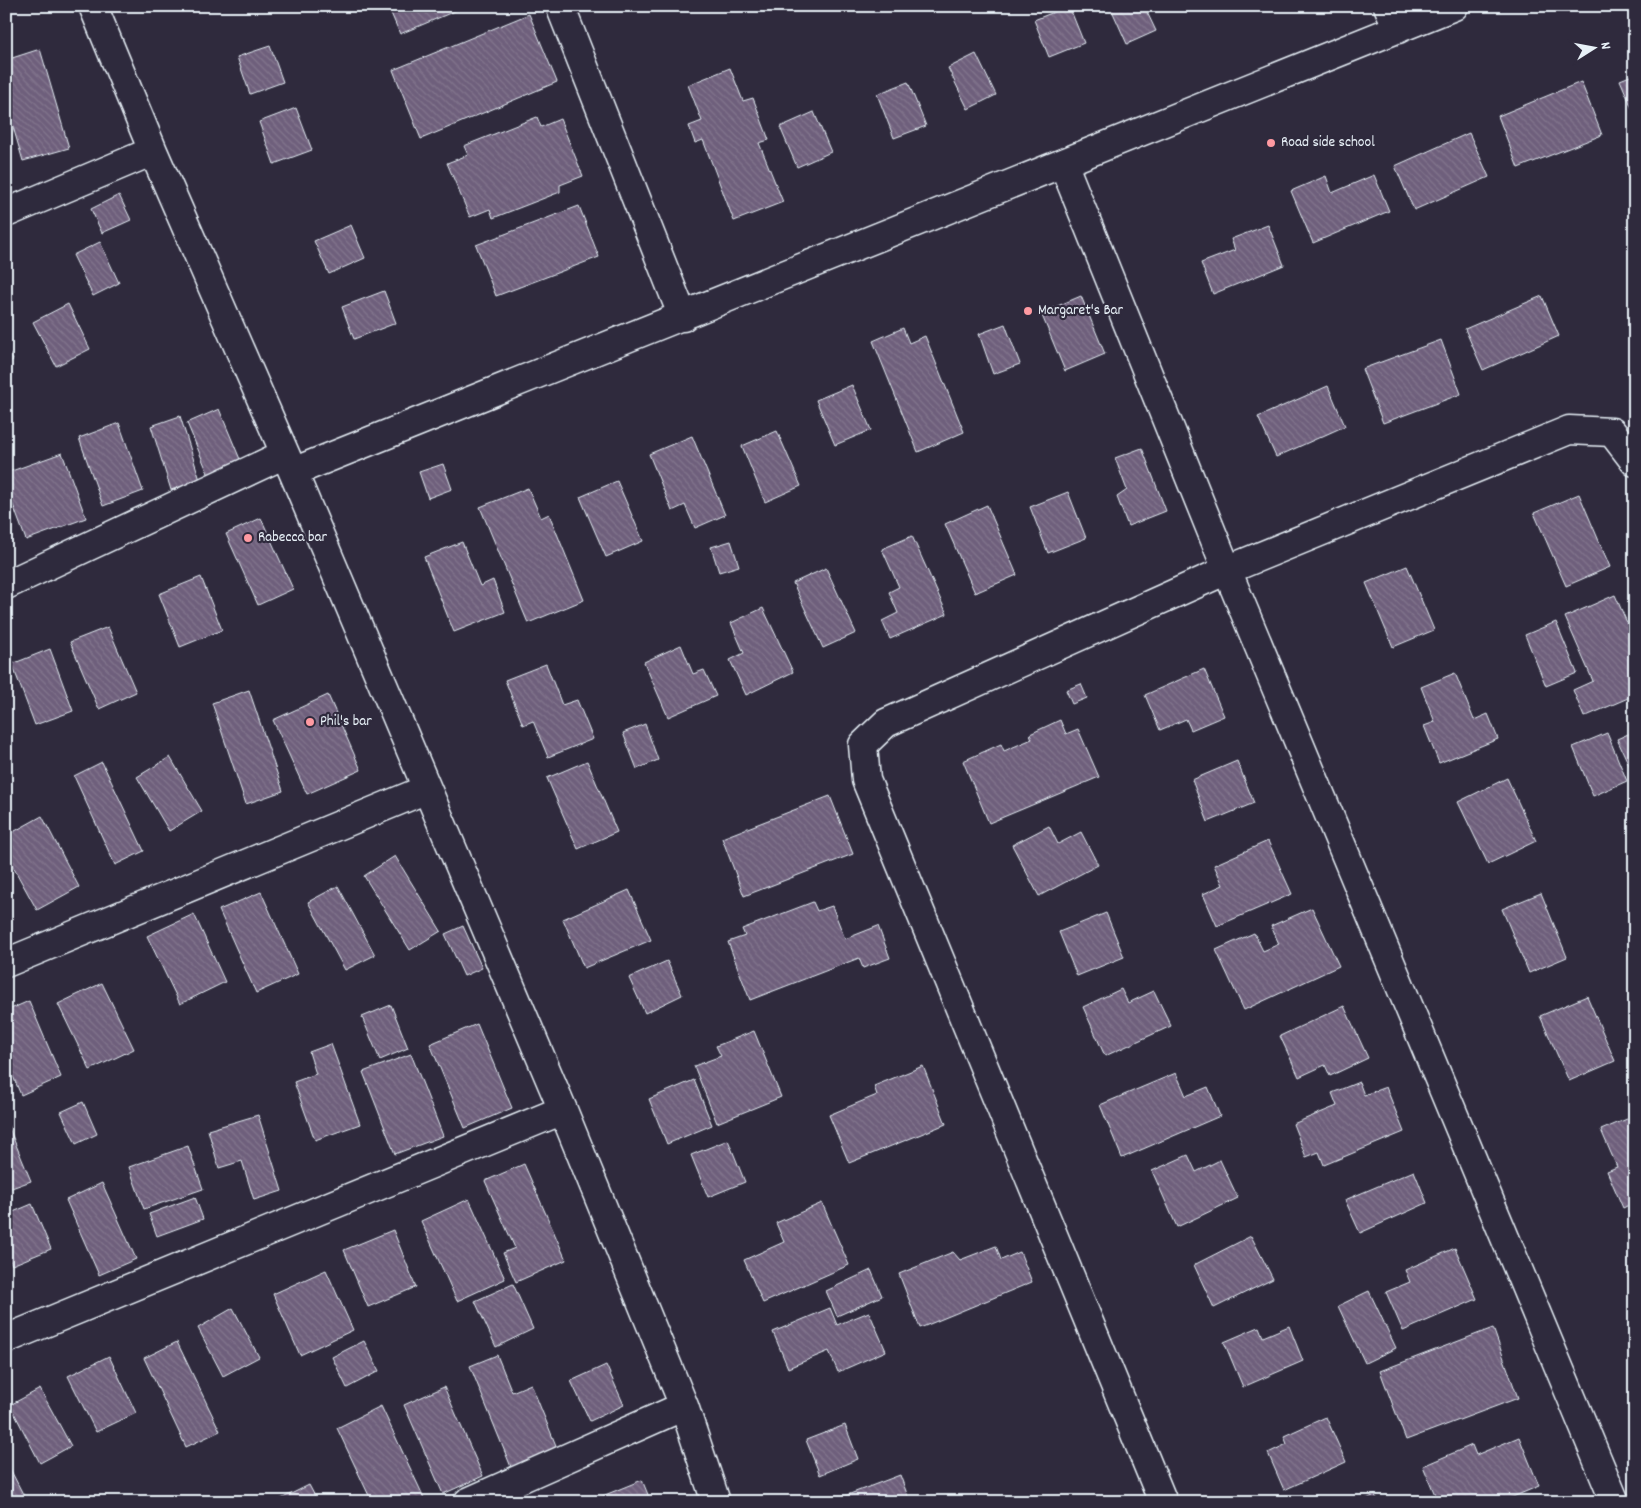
<svg xmlns="http://www.w3.org/2000/svg" width="1641" height="1508" font-family="Dekko,sans-serif">
  <style>
    .building { fill: url(#building-back-hatch); stroke: #e8f1f8 }
    .lines { fill: none; stroke-linecap: round; stroke-linejoin: round }
    .minor-casing { stroke: #e8f1f8; stroke-width: 31 }
    .minor { stroke: #2f2a3d; stroke-width: 28 }
    .poi-dot { fill: #ff9aa2; stroke: #2f2a3d; stroke-width: 2 }
    .labels { text-anchor: middle; dominant-baseline: central; stroke-width: 4.5; stroke-linejoin: round; paint-order: stroke }
    .poi-label { font-size: 15px; fill: #e8f1f8; stroke: #2f2a3d; text-anchor: start }
  </style>
  <defs>
    <pattern id="building-back-hatch" width="6" height="6" patternUnits="userSpaceOnUse" patternTransform="scale(1.25)"><rect width="6" height="6" fill="#6e5f7b"/><path d="M-1 5l2 2M0 0l6 6M5-1l2 2" fill="none" stroke="#83768e"/></pattern>
  </defs>
  <rect width="100%" height="100%" fill="#2f2a3d"/>
  <filter id="ink" filterUnits="userSpaceOnUse"><feTurbulence type="fractalNoise" baseFrequency=".02" numOctaves="2"/><feDisplacementMap in="SourceGraphic" scale="10" xChannelSelector="R" yChannelSelector="G"/><feConvolveMatrix kernelMatrix="1 2 1 2 8 2 1 2 1" color-interpolation-filters="sRGB"/></filter>
  <g filter="url(#ink)">
    <path class="building" d="M 388,6 L 467,6 L 400,34 Z
      M 1069,6 L 1084,43 L 1049,57 L 1034,20 Z
      M 1110,6 L 1144,6 L 1156,31 L 1127,44 Z
      M 529,14 L 557,82 L 421,139 L 393,70 Z
      M 270,46 L 283,82 L 250,94 L 237,57 Z
      M 40,49 L 69,148 L 23,161 L 6,103 L 6,60 Z
      M 976,54 L 996,95 L 968,109 L 948,68 Z
      M 730,68 L 743,101 L 753,98 L 769,140 L 759,143 L 783,202 L 734,221 L 703,140 L 695,143 L 689,126 L 702,121 L 688,85 Z
      M 1635,74 L 1635,107 L 1632,108 L 1620,80 Z
      M 908,82 L 926,126 L 894,138 L 877,94 Z
      M 1581,82 L 1602,135 L 1518,168 L 1498,116 Z
      M 296,108 L 312,150 L 274,164 L 259,122 Z
      M 814,112 L 831,152 L 797,167 L 780,127 Z
      M 537,117 L 541,127 L 560,119 L 583,176 L 560,185 L 560,192 L 493,218 L 490,209 L 470,217 L 447,163 L 468,155 L 464,146 Z
      M 1469,133 L 1489,177 L 1414,210 L 1395,166 Z
      M 1374,175 L 1389,211 L 1313,243 L 1291,191 L 1326,176 L 1332,193 Z
      M 119,195 L 131,220 L 102,233 L 91,209 Z
      M 579,206 L 599,257 L 496,296 L 476,245 Z
      M 351,225 L 365,258 L 329,274 L 314,241 Z
      M 1268,225 L 1284,265 L 1213,294 L 1201,263 L 1235,250 L 1231,239 Z
      M 100,242 L 119,283 L 93,296 L 73,255 Z
      M 384,291 L 396,323 L 354,339 L 342,307 Z
      M 1081,296 L 1105,354 L 1065,371 L 1041,313 Z
      M 1542,296 L 1559,336 L 1483,370 L 1465,329 Z
      M 68,304 L 90,349 L 56,366 L 33,322 Z
      M 1005,324 L 1020,364 L 993,374 L 979,334 Z
      M 903,328 L 909,343 L 925,336 L 964,432 L 918,452 L 873,341 Z
      M 1441,340 L 1461,394 L 1383,423 L 1362,369 Z
      M 6,347 L 13,360 L 6,364 Z
      M 852,385 L 871,430 L 835,445 L 816,400 Z
      M 1328,386 L 1345,426 L 1276,457 L 1258,417 Z
      M 219,409 L 242,464 L 210,478 L 187,423 Z
      M 180,416 L 200,480 L 171,490 L 151,426 Z
      M 119,423 L 143,491 L 103,506 L 79,438 Z
      M 777,431 L 801,486 L 765,502 L 742,446 Z
      M 692,436 L 725,515 L 695,528 L 685,505 L 672,511 L 649,454 Z
      M 1142,448 L 1166,511 L 1128,526 L 1117,497 L 1127,490 L 1115,458 Z
      M 62,453 L 86,518 L 26,540 L 6,486 L 6,473 Z
      M 443,464 L 452,489 L 428,498 L 419,472 Z
      M 617,481 L 643,541 L 606,557 L 580,497 Z
      M 528,488 L 541,518 L 549,514 L 584,600 L 528,623 L 480,507 Z
      M 1068,492 L 1086,538 L 1048,553 L 1030,507 Z
      M 1579,494 L 1610,567 L 1566,586 L 1534,513 Z
      M 987,505 L 1017,575 L 975,593 L 945,524 Z
      M 261,518 L 293,589 L 258,605 L 226,534 Z
      M 912,536 L 947,614 L 890,639 L 882,621 L 898,613 L 889,592 L 899,587 L 882,549 Z
      M 731,541 L 739,566 L 719,572 L 711,547 Z
      M 462,542 L 480,586 L 493,580 L 505,612 L 454,632 L 424,557 Z
      M 1407,566 L 1434,630 L 1393,647 L 1366,583 Z
      M 826,568 L 856,633 L 823,648 L 793,583 Z
      M 201,577 L 222,630 L 180,647 L 159,594 Z
      M 1615,595 L 1635,641 L 1635,695 L 1584,717 L 1573,690 L 1593,681 L 1565,617 Z
      M 763,608 L 793,672 L 746,695 L 730,660 L 744,653 L 731,623 Z
      M 1556,622 L 1577,673 L 1546,686 L 1525,635 Z
      M 108,627 L 136,692 L 99,709 L 70,642 Z
      M 681,645 L 693,674 L 704,670 L 716,696 L 668,717 L 644,662 Z
      M 50,649 L 73,711 L 35,725 L 12,664 Z
      M 546,664 L 562,705 L 577,700 L 593,739 L 548,757 L 533,721 L 523,725 L 505,680 Z
      M 1204,669 L 1224,716 L 1191,730 L 1186,719 L 1160,730 L 1145,695 Z
      M 1455,673 L 1474,720 L 1488,714 L 1498,739 L 1439,763 L 1424,726 L 1435,722 L 1421,687 Z
      M 1081,684 L 1087,698 L 1072,704 L 1066,690 Z
      M 249,690 L 283,791 L 246,804 L 212,703 Z
      M 328,695 L 361,770 L 307,794 L 273,720 Z
      M 1060,720 L 1066,734 L 1078,729 L 1099,777 L 989,823 L 963,761 L 1001,744 L 1004,751 L 1032,739 L 1030,734 Z
      M 645,724 L 658,760 L 637,769 L 623,733 Z
      M 1635,731 L 1635,778 L 1617,739 Z
      M 1607,733 L 1627,781 L 1593,796 L 1573,747 Z
      M 170,757 L 202,811 L 169,831 L 137,777 Z
      M 587,761 L 617,832 L 578,849 L 547,778 Z
      M 1237,761 L 1254,803 L 1208,822 L 1192,780 Z
      M 102,762 L 144,851 L 115,865 L 74,776 Z
      M 1507,778 L 1536,841 L 1488,864 L 1458,802 Z
      M 830,796 L 853,854 L 744,896 L 722,838 Z
      M 42,816 L 79,887 L 37,910 L 6,854 L 6,836 Z
      M 1049,826 L 1058,844 L 1081,832 L 1098,865 L 1039,896 L 1012,845 Z
      M 1268,841 L 1292,894 L 1217,926 L 1203,894 L 1223,885 L 1214,865 Z
      M 395,856 L 441,931 L 410,950 L 364,876 Z
      M 338,886 L 375,955 L 345,970 L 308,902 Z
      M 629,890 L 651,940 L 584,968 L 563,919 Z
      M 261,892 L 298,974 L 256,993 L 219,910 Z
      M 1541,893 L 1567,957 L 1529,973 L 1502,909 Z
      M 813,902 L 817,911 L 832,906 L 845,939 L 878,926 L 890,958 L 863,968 L 859,958 L 750,1000 L 728,942 L 745,936 L 742,929 Z
      M 1312,908 L 1339,966 L 1244,1010 L 1216,950 L 1254,933 L 1263,951 L 1279,944 L 1271,926 Z
      M 1106,913 L 1124,957 L 1077,976 L 1059,932 Z
      M 194,914 L 225,982 L 180,1004 L 147,936 Z
      M 463,926 L 482,968 L 464,976 L 445,934 Z
      M 667,961 L 682,995 L 645,1013 L 629,978 Z
      M 102,983 L 134,1049 L 90,1070 L 58,1004 Z
      M 1121,989 L 1128,1003 L 1154,991 L 1171,1026 L 1105,1056 L 1083,1007 Z
      M 1587,996 L 1615,1061 L 1569,1081 L 1540,1016 Z
      M 29,1001 L 61,1077 L 21,1095 L 6,1060 L 6,1011 Z
      M 391,1005 L 408,1048 L 380,1060 L 362,1017 Z
      M 1344,1006 L 1368,1058 L 1330,1076 L 1325,1065 L 1299,1077 L 1280,1036 Z
      M 477,1024 L 512,1108 L 465,1128 L 430,1044 Z
      M 754,1031 L 781,1097 L 717,1123 L 694,1066 L 721,1056 L 716,1046 Z
      M 331,1044 L 360,1124 L 315,1140 L 294,1082 L 316,1074 L 309,1052 Z
      M 411,1054 L 443,1136 L 395,1154 L 363,1072 Z
      M 923,1066 L 946,1124 L 849,1163 L 829,1115 L 877,1095 L 874,1086 Z
      M 1176,1073 L 1186,1096 L 1208,1087 L 1220,1116 L 1122,1158 L 1100,1105 Z
      M 694,1080 L 712,1125 L 667,1144 L 649,1099 Z
      M 1359,1082 L 1364,1095 L 1386,1087 L 1404,1132 L 1324,1165 L 1319,1152 L 1306,1157 L 1293,1124 L 1337,1106 L 1332,1093 Z
      M 83,1102 L 97,1134 L 76,1144 L 61,1112 Z
      M 258,1115 L 282,1191 L 254,1200 L 242,1161 L 219,1168 L 208,1130 Z
      M 1634,1116 L 1635,1202 L 1623,1208 L 1607,1171 L 1617,1167 L 1601,1130 Z
      M 6,1121 L 31,1181 L 6,1190 Z
      M 728,1140 L 745,1182 L 708,1197 L 691,1155 Z
      M 188,1146 L 203,1189 L 144,1209 L 129,1167 Z
      M 1188,1155 L 1196,1172 L 1220,1160 L 1238,1198 L 1177,1227 L 1152,1171 Z
      M 524,1164 L 566,1260 L 516,1282 L 503,1253 L 515,1248 L 485,1181 Z
      M 1414,1171 L 1427,1203 L 1360,1233 L 1345,1200 Z
      M 102,1183 L 136,1259 L 99,1275 L 66,1200 Z
      M 195,1197 L 203,1219 L 157,1236 L 149,1214 Z
      M 469,1199 L 505,1279 L 457,1301 L 421,1221 Z
      M 822,1203 L 849,1265 L 763,1303 L 744,1260 L 784,1242 L 776,1223 Z
      M 32,1204 L 51,1249 L 12,1265 L 6,1251 L 6,1215 Z
      M 393,1230 L 416,1287 L 368,1307 L 344,1250 Z
      M 1251,1236 L 1273,1279 L 1214,1308 L 1194,1265 Z
      M 996,1246 L 1001,1260 L 1020,1252 L 1032,1282 L 920,1328 L 899,1274 L 953,1252 L 960,1260 Z
      M 1455,1248 L 1477,1299 L 1403,1331 L 1386,1292 L 1410,1282 L 1405,1270 Z
      M 326,1270 L 353,1330 L 300,1355 L 273,1294 Z
      M 871,1270 L 882,1296 L 837,1316 L 826,1291 Z
      M 513,1284 L 533,1329 L 496,1347 L 475,1301 Z
      M 1369,1291 L 1396,1348 L 1365,1363 L 1338,1306 Z
      M 233,1308 L 259,1357 L 223,1376 L 198,1328 Z
      M 830,1308 L 837,1325 L 869,1312 L 886,1351 L 838,1372 L 829,1351 L 788,1368 L 773,1332 Z
      M 1289,1326 L 1303,1361 L 1243,1387 L 1224,1342 L 1259,1327 L 1263,1337 Z
      M 1493,1328 L 1518,1398 L 1406,1440 L 1380,1371 Z
      M 364,1341 L 379,1371 L 347,1388 L 332,1357 Z
      M 177,1342 L 220,1431 L 186,1447 L 144,1358 Z
      M 497,1355 L 512,1392 L 531,1384 L 557,1448 L 511,1467 L 470,1366 Z
      M 109,1356 L 136,1413 L 96,1432 L 68,1376 Z
      M 606,1365 L 624,1405 L 590,1421 L 571,1381 Z
      M 444,1387 L 483,1476 L 443,1494 L 404,1405 Z
      M 40,1389 L 71,1446 L 40,1463 L 10,1405 Z
      M 381,1406 L 426,1502 L 372,1502 L 337,1428 Z
      M 1326,1417 L 1346,1462 L 1284,1490 L 1268,1453 L 1287,1444 L 1284,1436 Z
      M 845,1425 L 858,1459 L 820,1475 L 806,1440 Z
      M 1519,1437 L 1539,1486 L 1501,1502 L 1438,1502 L 1423,1466 L 1472,1445 L 1476,1455 Z
      M 6,1461 L 25,1498 L 17,1502 L 6,1502 Z
      M 900,1475 L 910,1502 L 829,1502 Z
      M 642,1480 L 651,1502 L 602,1502 L 600,1497 Z
      M 309,1485 L 318,1502 L 275,1502 Z
      M 1375,1495 L 1378,1502 L 1360,1502 Z"/>
    <g class="lines">
      <defs>
        <path id="minor" d="M 93,6 L 153,151 L 293,472 L 563,1110 L 684,1406 L 716,1502
          M 560,6 L 683,317
          M 1388,6 L 1398,29
          M 1063,163 L 1227,570 L 1615,1502
          M 6,213 L 153,151
          M 293,472 L 1454,6
          M 6,585 L 285,454
          M 6,963 L 427,789
          M 6,1339 L 563,1110
          M 468,1502 L 684,1406
          M 1163,1502 L 866,780 L 863,745 L 886,723 L 1227,570 L 1569,430 L 1612,432 L 1635,462"/>
      </defs>
      <use href="#minor" class="minor-casing"/>
      <use href="#minor" class="minor"/>
    </g>
  </g>
  <g class="poi-dot">
    <circle cx="1271" cy="143" r="5"/>
    <circle cx="1028" cy="311" r="5"/>
    <circle cx="248" cy="538" r="5"/>
    <circle cx="310" cy="722" r="5"/>
  </g>
  <g class="labels">
    <g class="poi-label">
      <text x="1281" y="143">Road side school</text>
      <text x="1038" y="311">Margaret's Bar</text>
      <text x="258" y="538">Rabecca bar</text>
      <text x="320" y="722">Phil's bar</text>
    </g>
  </g>
  <rect width="1641" height="1508" fill="none" stroke="#2f2a3d" stroke-width="25"/>
  <rect x="12" y="12" width="1616" height="1483" fill="none" stroke="#e8f1f8" stroke-width="2" filter="url(#ink)"/>
  <g transform="translate(1594 48) rotate(79)" stroke="#2f2a3d" stroke-width="4" paint-order="stroke">
  <path d="M0-4L9 19L0 12L-9 19Z" fill="#e8f1f8"/>
  <text y="-8" font-size="14" font-weight="bold" text-anchor="middle" fill="#e8f1f8">N</text>
  </g>
</svg>
